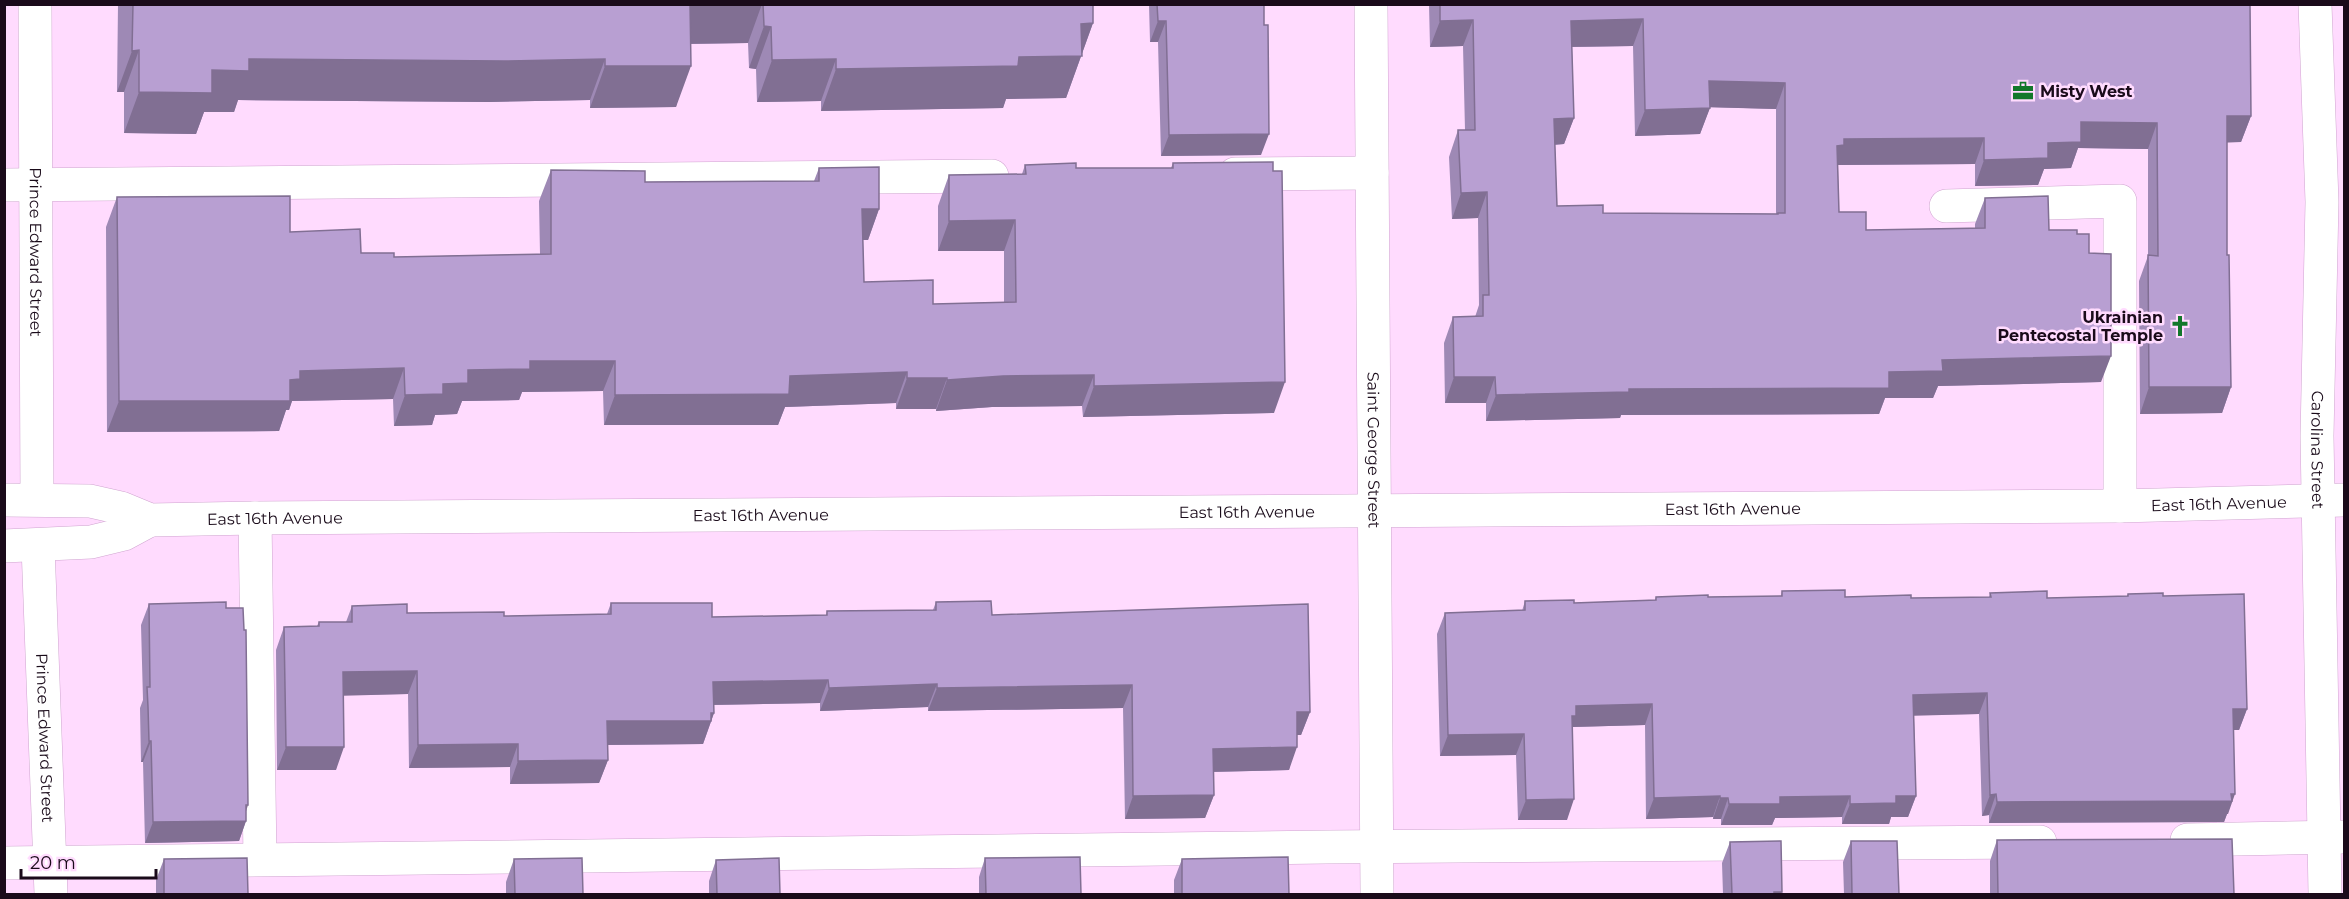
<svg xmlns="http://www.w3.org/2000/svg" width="2349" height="899" font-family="Montserrat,sans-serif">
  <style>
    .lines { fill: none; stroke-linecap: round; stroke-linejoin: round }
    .minor-casing { stroke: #d0a5d0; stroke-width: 34 }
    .minor { stroke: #fff; stroke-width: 33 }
    .wall { fill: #9e89b5; fill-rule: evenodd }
    .shaded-wall { fill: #816f93 }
    .building { fill: #b89fd2; stroke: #816f93; stroke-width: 1.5; fill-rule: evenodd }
    .labels { text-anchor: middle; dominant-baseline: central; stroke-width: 5; stroke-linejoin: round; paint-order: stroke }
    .poi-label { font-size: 16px; font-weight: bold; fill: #1a0b1a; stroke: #ffdbfe; text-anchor: start }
    .street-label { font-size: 16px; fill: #1a0b1a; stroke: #ffdbfe }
  </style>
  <rect width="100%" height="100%" fill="#ffdbfe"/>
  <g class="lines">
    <defs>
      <g id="minor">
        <path id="s1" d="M 35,4 L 37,499"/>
        <path id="s2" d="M 1371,4 L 1377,894"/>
        <path id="s3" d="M 2315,4 L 2322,202 L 2317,436 L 2325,894"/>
        <path d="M 1235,174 L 1372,173"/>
        <path d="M 4,185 L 992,176"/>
        <path d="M 1946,206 L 2120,201 L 2120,506"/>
        <path id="s4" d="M 4,500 L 90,501 L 121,508 L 150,520 L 255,518 L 2120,506 L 2344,500"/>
        <path d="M 255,518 L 260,859"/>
        <path d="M 4,546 L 91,542 L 124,534 L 150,520"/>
        <path id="s5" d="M 38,546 L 51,894"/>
        <path d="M 2187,840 L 2344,837"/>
        <path d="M 4,863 L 1327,847 L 2040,842"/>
      </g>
    </defs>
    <use href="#minor" class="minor-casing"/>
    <use href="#minor" class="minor"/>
  </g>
  <path class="wall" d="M 118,4 L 1093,4 L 1093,23 L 1066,98 L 1006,99 L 1003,108 L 821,111 L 821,101 L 757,102 L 756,69 L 749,68 L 748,43 L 691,44 L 676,107 L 590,108 L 590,100 L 489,102 L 238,100 L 234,112 L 204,112 L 196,134 L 124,133 L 124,92 L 117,92 Z
    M 1149,4 L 1264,4 L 1261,155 L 1161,156 L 1158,42 L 1150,42 Z
    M 1429,4 L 2250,4 L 2251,116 L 2241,142 L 2227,142 L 2227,255 L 2231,387 L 2222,413 L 2140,414 L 2139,281 L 2148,256 L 2148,149 L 2078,148 L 2071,168 L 2044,169 L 2038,185 L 1975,186 L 1975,164 L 1838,165 L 1839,212 L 1866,230 L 1975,228 L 1975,224 L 1985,198 L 2049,230 L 2077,234 L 2089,253 L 2101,382 L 1938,386 L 1933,398 L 1885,398 L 1879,414 L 1621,415 L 1620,418 L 1486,421 L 1486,403 L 1445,403 L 1444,343 L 1453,317 L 1475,317 L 1479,305 L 1478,218 L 1452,219 L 1449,157 L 1458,130 L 1465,130 L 1463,46 L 1430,47 ZM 1633,46 L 1635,136 L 1700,134 L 1710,107 L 1776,109 L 1776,214 L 1603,213 L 1557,206 L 1555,145 L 1564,144 L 1574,118 L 1572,47 Z
    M 1173,163 L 1274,413 L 1083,417 L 1082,406 L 992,407 L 936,411 L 936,409 L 896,409 L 896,403 L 785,407 L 778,425 L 604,425 L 603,391 L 522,392 L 519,400 L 462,401 L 457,414 L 435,415 L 432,425 L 394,426 L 393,399 L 292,401 L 289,410 L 286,410 L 279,431 L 107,432 L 106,227 L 117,197 L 290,232 L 361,253 L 394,257 L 540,254 L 539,201 L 551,170 L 645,182 L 814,181 L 819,168 L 879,209 L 868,240 L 863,240 L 864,282 L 933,304 L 1004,302 L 1004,251 L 938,251 L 938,206 L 949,175 L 1022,174 L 1025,165 L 1076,168 L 1171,168 Z
    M 1782,591 L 1845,597 L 1911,598 L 1989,597 L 1990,593 L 2047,598 L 2127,596 L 2128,594 L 2163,596 L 2247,709 L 2239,730 L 2234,730 L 2228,814 L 2227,814 L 2224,822 L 1989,823 L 1989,815 L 1982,816 L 1979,714 L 1914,715 L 1916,796 L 1908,817 L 1891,817 L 1889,824 L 1842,824 L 1842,817 L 1775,818 L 1772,825 L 1721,825 L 1721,819 L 1713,819 L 1713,817 L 1646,819 L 1645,725 L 1572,727 L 1567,820 L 1518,820 L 1516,755 L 1440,756 L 1437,634 L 1445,613 L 1522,611 L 1525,601 L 1574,603 L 1655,600 L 1656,597 L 1708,597 L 1781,596 Z
    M 936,602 L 992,615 L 1310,712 L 1301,735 L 1297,735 L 1289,770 L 1213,772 L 1214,795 L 1205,818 L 1125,819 L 1123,708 L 928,711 L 928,707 L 820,711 L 820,703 L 714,705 L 714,713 L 703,744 L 608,745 L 608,760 L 599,783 L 510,784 L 510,767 L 409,768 L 408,694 L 343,695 L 336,770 L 277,770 L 276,650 L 284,627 L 317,626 L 319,622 L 346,622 L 352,606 L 407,613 L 504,616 L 607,614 L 611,603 L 712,617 L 826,615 L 827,611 L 933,610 Z
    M 149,604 L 246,811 L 246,821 L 239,841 L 145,843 L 143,762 L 141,762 L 140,708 L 143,700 L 141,625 Z
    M 1997,840 L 2234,894 L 1990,894 L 1990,861 Z
    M 1851,841 L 1899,894 L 1844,894 L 1843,862 Z
    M 1730,842 L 1781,894 L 1723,894 L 1722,863 Z
    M 985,858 L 1081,894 L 979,894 L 979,877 Z
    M 164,859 L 248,894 L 156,894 L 156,880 Z
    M 514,859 L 583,894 L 506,894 L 506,882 Z
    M 1182,859 L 1289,894 L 1174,894 L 1174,880 Z
    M 716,860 L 780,894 L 709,894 L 709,881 Z"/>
  <path class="shaded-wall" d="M 689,4 L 762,4 L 748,43 L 675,44 Z
    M 1643,19 L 1633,46 L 1561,47 L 1571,21 Z
    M 1473,20 L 1463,46 L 1430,47 L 1440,21 Z
    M 1158,21 L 1166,21 L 1158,42 L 1150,42 Z
    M 1093,23 L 1066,98 L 1006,99 L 1003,108 L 821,111 L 836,69 L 1019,57 L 1081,24 Z
    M 764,26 L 771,27 L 756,69 L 749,68 Z
    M 139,50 L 124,92 L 117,92 L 132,51 Z
    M 249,59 L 605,59 L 590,100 L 489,102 L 238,100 L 234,112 L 204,112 L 196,134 L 124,133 L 139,92 Z
    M 836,59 L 821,101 L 757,102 L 772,60 Z
    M 605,66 L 691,66 L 676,107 L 590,108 Z
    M 1709,81 L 1785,83 L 1776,109 L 1700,107 Z
    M 1710,108 L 1700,134 L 1635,136 L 1645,110 Z
    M 2227,116 L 2251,116 L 2241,142 L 2217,143 Z
    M 1574,118 L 1564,144 L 1544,145 L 1554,119 Z
    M 2081,122 L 2157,123 L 2148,149 L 2078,148 L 2071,168 L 2044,169 L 2038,185 L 1975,186 L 1984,160 Z
    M 1269,134 L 1261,155 L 1161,156 L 1169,135 Z
    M 1984,138 L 1975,164 L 1836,165 L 1837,146 L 1844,139 Z
    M 1487,192 L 1478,218 L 1452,219 L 1461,193 Z
    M 862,209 L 879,209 L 868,240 L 851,240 Z
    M 1015,220 L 1004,251 L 938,251 L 949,221 Z
    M 2111,356 L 2101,382 L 1938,386 L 1933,398 L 1885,398 L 1879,414 L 1621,415 L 1620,418 L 1486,421 L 1496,395 L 1629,389 L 1889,372 L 1942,360 Z
    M 530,361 L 615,361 L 603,391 L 522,392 L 519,400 L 462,401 L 457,414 L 435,415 L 432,425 L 394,426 L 405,395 L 468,370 Z
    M 404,368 L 393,399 L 292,401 L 289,410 L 286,410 L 279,431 L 107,432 L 119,401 L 300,371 Z
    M 907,372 L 896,403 L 785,407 L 778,425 L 604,425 L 615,395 L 790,376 Z
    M 1094,375 L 1082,406 L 992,407 L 936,411 L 947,380 L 1003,376 Z
    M 1454,377 L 1495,377 L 1486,403 L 1445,403 Z
    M 907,378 L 947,378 L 936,409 L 896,409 Z
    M 1285,382 L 1274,413 L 1083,417 L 1094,386 Z
    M 2149,387 L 2231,387 L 2222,413 L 2140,414 Z
    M 417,671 L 408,694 L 334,696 L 343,672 Z
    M 828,680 L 820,703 L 705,705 L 713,682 Z
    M 937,684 L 928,707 L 820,711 L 829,688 Z
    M 1132,685 L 1123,708 L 928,711 L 937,688 Z
    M 1987,693 L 1979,714 L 1905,716 L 1913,695 Z
    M 1652,704 L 1645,725 L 1572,727 L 1564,737 L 1576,706 Z
    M 2233,709 L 2247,709 L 2239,730 L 2226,730 Z
    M 1297,712 L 1310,712 L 1301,735 L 1288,735 Z
    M 714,713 L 703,744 L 599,745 L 607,721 Z
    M 1524,734 L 1516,755 L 1440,756 L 1448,735 Z
    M 149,741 L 151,741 L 143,762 L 141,762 Z
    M 518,744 L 510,767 L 409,768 L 418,745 Z
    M 286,747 L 344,747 L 336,770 L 277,770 Z
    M 1297,747 L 1289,770 L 1204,772 L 1213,749 Z
    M 608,760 L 599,783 L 510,784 L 518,761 Z
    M 1996,794 L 1989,815 L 1982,816 L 1990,795 Z
    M 2235,794 L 2228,814 L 2227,814 L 2224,822 L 1989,823 L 1997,802 Z
    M 1214,795 L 1205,818 L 1125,819 L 1133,796 Z
    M 1720,796 L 1713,817 L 1646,819 L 1654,798 Z
    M 1850,796 L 1842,817 L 1775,818 L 1772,825 L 1721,825 L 1729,804 L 1780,797 Z
    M 1896,796 L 1916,796 L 1908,817 L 1891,817 L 1889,824 L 1842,824 L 1850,804 Z
    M 1720,798 L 1728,798 L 1721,819 L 1713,819 Z
    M 1574,799 L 1567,820 L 1518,820 L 1526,800 Z
    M 248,805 L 243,821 L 246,821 L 239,841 L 145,843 L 153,822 Z
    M 1774,892 L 1782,892 L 1781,894 L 1773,894 Z"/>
  <path class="building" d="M 133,4 L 690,4 L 691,66 L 605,66 L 605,59 L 504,61 L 249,59 L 249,71 L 212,70 L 212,93 L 139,92 L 139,50 L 132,51 Z
    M 763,4 L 1093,4 L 1093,23 L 1081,24 L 1082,56 L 1019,57 L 1018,66 L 836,69 L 836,59 L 772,60 L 771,27 L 764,26 Z
    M 1157,4 L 1264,4 L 1264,25 L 1268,25 L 1269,134 L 1169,135 L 1166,21 L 1158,21 Z
    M 1440,4 L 2250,4 L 2251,116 L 2227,116 L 2227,255 L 2229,255 L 2231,387 L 2149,387 L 2148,255 L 2158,256 L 2157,123 L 2081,122 L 2081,142 L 2048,143 L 2048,158 L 1984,160 L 1984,138 L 1844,139 L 1844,145 L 1837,146 L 1839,212 L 1866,212 L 1866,230 L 1985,228 L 1985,198 L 2048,196 L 2049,230 L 2077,230 L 2077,234 L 2089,234 L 2089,253 L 2111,254 L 2111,356 L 1942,360 L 1943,371 L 1889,372 L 1889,388 L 1629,389 L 1629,392 L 1496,395 L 1495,377 L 1454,377 L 1453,317 L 1483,316 L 1483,295 L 1489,295 L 1487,192 L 1461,193 L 1458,130 L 1475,130 L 1473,20 L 1440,21 ZM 1643,19 L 1645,110 L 1710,108 L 1709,81 L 1785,83 L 1785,213 L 1778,213 L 1778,214 L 1603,213 L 1603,205 L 1557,206 L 1554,119 L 1574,118 L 1571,21 Z
    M 1273,162 L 1273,171 L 1282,171 L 1285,382 L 1094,386 L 1094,375 L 1003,376 L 947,380 L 947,378 L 907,378 L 907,372 L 790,376 L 789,394 L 615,395 L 615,361 L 530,361 L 530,369 L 468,370 L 468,383 L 443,384 L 443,394 L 405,395 L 404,368 L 300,371 L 300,379 L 290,380 L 290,401 L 119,401 L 117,197 L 290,196 L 290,232 L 360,229 L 361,253 L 394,253 L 394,257 L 551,254 L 551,170 L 645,171 L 645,182 L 819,181 L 819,168 L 879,167 L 879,209 L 862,209 L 864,282 L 933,280 L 933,304 L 1016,302 L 1015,220 L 949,221 L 949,175 L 1026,174 L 1025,165 L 1076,163 L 1076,168 L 1173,168 L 1173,163 Z
    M 1845,590 L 1845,597 L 1911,595 L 1911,598 L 1991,597 L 1990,593 L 2047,591 L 2047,598 L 2128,596 L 2128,594 L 2163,593 L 2163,596 L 2244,594 L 2247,709 L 2233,709 L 2235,794 L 2231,794 L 2232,801 L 1997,802 L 1996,794 L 1990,795 L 1987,693 L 1913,695 L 1916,796 L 1896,796 L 1896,803 L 1850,804 L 1850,796 L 1780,797 L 1780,804 L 1729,804 L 1728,798 L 1720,798 L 1720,796 L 1654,798 L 1652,704 L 1576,706 L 1576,716 L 1572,716 L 1574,799 L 1526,800 L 1524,734 L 1448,735 L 1445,613 L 1525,610 L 1525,601 L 1574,600 L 1574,603 L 1656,600 L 1656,597 L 1708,595 L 1708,597 L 1782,596 L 1782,591 Z
    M 991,601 L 992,615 L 1308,604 L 1310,712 L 1297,712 L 1297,747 L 1213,749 L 1214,795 L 1133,796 L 1132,685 L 937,688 L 937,684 L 829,688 L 828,680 L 713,682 L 714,713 L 711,713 L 711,721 L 607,721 L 608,760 L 518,761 L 518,744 L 418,745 L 417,671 L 343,672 L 344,747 L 286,747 L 284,627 L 319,626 L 319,622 L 352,622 L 352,606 L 407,604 L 407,613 L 504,612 L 504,616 L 611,614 L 611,603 L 712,603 L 712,617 L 827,615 L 827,611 L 936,610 L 936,602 Z
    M 226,602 L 226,608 L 243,608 L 244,630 L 246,630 L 248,805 L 246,805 L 246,821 L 153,822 L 151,741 L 149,741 L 148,707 L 147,687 L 150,687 L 149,604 Z
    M 2232,839 L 2234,894 L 1998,894 L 1997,840 Z
    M 1781,841 L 1782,892 L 1774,892 L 1774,894 L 1732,894 L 1730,842 Z
    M 1851,841 L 1897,841 L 1899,894 L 1852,894 Z
    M 1080,857 L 1081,894 L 986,894 L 985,858 Z
    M 1288,857 L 1289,894 L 1182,894 L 1182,859 Z
    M 247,858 L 248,894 L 164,894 L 164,859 Z
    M 582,858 L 583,894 L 515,894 L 514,859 Z
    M 779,858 L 780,894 L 717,894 L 716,860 Z"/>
  <defs>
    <symbol id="office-bare" viewBox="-9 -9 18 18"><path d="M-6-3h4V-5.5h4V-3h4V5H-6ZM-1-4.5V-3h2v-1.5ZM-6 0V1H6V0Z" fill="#13782b" stroke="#ffdbfe" stroke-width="2.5" paint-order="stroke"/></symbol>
    <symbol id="church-bare" viewBox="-9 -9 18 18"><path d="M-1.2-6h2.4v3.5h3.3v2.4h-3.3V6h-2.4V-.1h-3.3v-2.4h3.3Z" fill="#13782b" stroke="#ffdbfe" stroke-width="2.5" paint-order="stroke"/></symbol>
  </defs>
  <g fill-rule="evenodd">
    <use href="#office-bare" x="2008" y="76" width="30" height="30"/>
    <use href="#church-bare" x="2165" y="311" width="30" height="30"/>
  </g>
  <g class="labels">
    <g class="poi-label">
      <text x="2040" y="91">Misty West</text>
      <text x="2163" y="317" text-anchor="end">Ukrainian<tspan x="2163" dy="18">Pentecostal Temple</tspan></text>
    </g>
    <g class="street-label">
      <text stroke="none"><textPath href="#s1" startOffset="248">Prince Edward Street</textPath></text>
      <text stroke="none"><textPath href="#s2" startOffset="446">Saint George Street</textPath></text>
      <text stroke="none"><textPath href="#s3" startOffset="446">Carolina Street</textPath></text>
      <text stroke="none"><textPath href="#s4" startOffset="2218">East 16th Avenue</textPath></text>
      <text stroke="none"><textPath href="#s4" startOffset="1732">East 16th Avenue</textPath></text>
      <text stroke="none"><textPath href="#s4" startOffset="1246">East 16th Avenue</textPath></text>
      <text stroke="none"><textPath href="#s4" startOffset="760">East 16th Avenue</textPath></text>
      <text stroke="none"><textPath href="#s4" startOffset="274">East 16th Avenue</textPath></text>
      <text stroke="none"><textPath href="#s5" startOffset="192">Prince Edward Street</textPath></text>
    </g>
  </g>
  <rect width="2349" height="899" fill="none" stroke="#1a0b1a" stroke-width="12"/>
  <path d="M21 869v9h135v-9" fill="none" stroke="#1a0b1a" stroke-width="3"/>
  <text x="30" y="869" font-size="18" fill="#1a0b1a" stroke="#ffdbfe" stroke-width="4.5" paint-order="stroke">20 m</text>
</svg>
